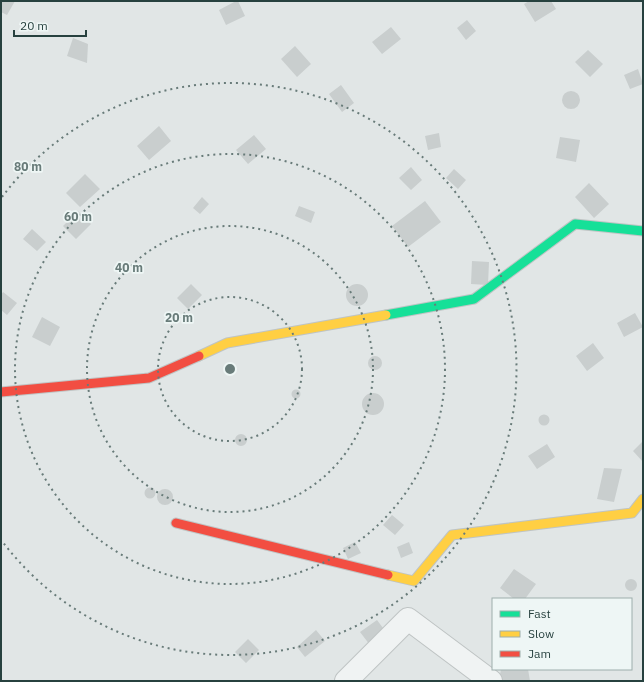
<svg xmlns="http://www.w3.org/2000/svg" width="644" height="682" font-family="'IBM Plex Sans',sans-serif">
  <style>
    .building { fill: #c9cece }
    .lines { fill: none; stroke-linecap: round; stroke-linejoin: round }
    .street-casing { stroke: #bfc4c4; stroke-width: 24 }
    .fast-casing { stroke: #bfc4c4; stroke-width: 11 }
    .slow-casing { stroke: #bfc4c4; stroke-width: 11 }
    .jam-casing { stroke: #bfc4c4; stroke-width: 11 }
    .street { stroke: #f0f3f3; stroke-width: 22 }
    .fast { stroke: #16e098; stroke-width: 9 }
    .slow { stroke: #ffcf43; stroke-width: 9 }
    .jam { stroke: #f24e42; stroke-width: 9 }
    .ring { fill: none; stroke: #687b79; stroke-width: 2; stroke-dasharray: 2 4 }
    .centre { fill: #687b79; stroke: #eef6f5; stroke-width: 2 }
    .ring-label { font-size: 12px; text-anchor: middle; font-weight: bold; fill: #687b79; stroke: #eef6f5; stroke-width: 3.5; stroke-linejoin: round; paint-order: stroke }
  </style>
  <rect width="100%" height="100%" fill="#e1e6e6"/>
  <path class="building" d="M 1,1 L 15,1 L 7,15 L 1,12 Z
    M 236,1 L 238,1 L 245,16 L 226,25 L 219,10 Z
    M 529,1 L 551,1 L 556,9 L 535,22 L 524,4 Z
    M 467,20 L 476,31 L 466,40 L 457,28 Z
    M 391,27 L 401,39 L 382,54 L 372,42 Z
    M 73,38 L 88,44 L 87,63 L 67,56 Z
    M 295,46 L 311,64 L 297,77 L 281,59 Z
    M 588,50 L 603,64 L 590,77 L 575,62 Z
    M 638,69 L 643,84 L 630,89 L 624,75 Z
    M 341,85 L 354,103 L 342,112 L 329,94 Z
    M562 100a9 9 0 1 1 18 0a9 9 0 1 1-18 0Z
    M 159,126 L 171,141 L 149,160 L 137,146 Z
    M 439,133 L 441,147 L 428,150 L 425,136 Z
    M 254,135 L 266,149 L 248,164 L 236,150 Z
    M 560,137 L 580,140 L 576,162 L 556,158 Z
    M 411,167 L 422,180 L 411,190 L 399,178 Z
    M 454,169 L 466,180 L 458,189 L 446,178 Z
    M 85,174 L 100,189 L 80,207 L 66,193 Z
    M 589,183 L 609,204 L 594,218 L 575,197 Z
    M 202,197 L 209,204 L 200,214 L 193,208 Z
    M 425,201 L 441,222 L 408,247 L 392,226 Z
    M 299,206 L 315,212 L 311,223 L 295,216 Z
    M 78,211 L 91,224 L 76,239 L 63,226 Z
    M 32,229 L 46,242 L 37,251 L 23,239 Z
    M 472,261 L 489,262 L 488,285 L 471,284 Z
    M346 295a11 11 0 1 1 22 0a11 11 0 1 1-22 0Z
    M 191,284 L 202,295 L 188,309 L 177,298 Z
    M 3,292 L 17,303 L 7,315 L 1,310 L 1,295 Z
    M 635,313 L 643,327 L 624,337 L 617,323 Z
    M 42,317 L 60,327 L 50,346 L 32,337 Z
    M 593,343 L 604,358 L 587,371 L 576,356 Z
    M368 363a7 7 0 1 1 14 0a7 7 0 1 1-14 0Z
    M291.5 394a4.5 4.5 0 1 1 9 0a4.5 4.5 0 1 1-9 0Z
    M362 404a11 11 0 1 1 22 0a11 11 0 1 1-22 0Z
    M538.5 420a5.5 5.5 0 1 1 11 0a5.5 5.5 0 1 1-11 0Z
    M235 440a6 6 0 1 1 12 0a6 6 0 1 1-12 0Z
    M 643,441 L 643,462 L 633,451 Z
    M 547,444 L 555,457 L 537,469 L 528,456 Z
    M 604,468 L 622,469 L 614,502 L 597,499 Z
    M144.5 493a5.5 5.5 0 1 1 11 0a5.5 5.5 0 1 1-11 0Z
    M157 497a8 8 0 1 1 16 0a8 8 0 1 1-16 0Z
    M 392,515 L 404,525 L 395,535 L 383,525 Z
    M 355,542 L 361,553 L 348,559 L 343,548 Z
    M 409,542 L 413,553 L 401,558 L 397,547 Z
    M 514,569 L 536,584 L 525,599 L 514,599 L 500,588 Z
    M625 585a6 6 0 1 1 12 0a6 6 0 1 1-12 0Z
    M 377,620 L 389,636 L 373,649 L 360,632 Z
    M 316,630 L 325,641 L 305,657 L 297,647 Z
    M 248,639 L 259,650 L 246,663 L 235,652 Z
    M 501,669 L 528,669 L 530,681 L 499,681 Z"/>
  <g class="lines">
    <defs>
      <path id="street" d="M 346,681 L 408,619 L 491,681"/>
      <path id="fast" d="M 386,315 L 474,299 L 575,224 L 643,231"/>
      <path id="slow" d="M 199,356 L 227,343 L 386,315
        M 388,575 L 414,581 L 452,535 L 632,513 L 643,499"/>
      <path id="jam" d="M 1,392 L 149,378 L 199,356
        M 176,523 L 388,575"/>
    </defs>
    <use href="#street" class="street-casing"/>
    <use href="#fast" class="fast-casing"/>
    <use href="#slow" class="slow-casing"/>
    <use href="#jam" class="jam-casing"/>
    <use href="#street" class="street"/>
    <use href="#fast" class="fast"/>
    <use href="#slow" class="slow"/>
    <use href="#jam" class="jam"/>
  </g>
  <g class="ring">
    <circle cx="230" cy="369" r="72"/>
    <circle cx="230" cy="369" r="143"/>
    <circle cx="230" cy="369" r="215"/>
    <path d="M2 197A286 286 0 1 1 2 541"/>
  </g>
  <circle cx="230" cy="369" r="6" class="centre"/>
  <g class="ring-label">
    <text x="28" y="171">80 m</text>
    <text x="78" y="221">60 m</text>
    <text x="129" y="272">40 m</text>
    <text x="179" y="322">20 m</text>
  </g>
  <rect width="644" height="682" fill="none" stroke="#27413f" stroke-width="4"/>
  <rect x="492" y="598" width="140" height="72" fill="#eef6f5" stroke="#9eaeac"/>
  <rect x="500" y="611" width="20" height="6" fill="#16e098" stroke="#9eaeac"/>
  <text x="528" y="618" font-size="12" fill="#27413f">Fast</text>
  <rect x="500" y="631" width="20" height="6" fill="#ffcf43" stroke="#9eaeac"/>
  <text x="528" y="638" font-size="12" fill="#27413f">Slow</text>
  <rect x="500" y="651" width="20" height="6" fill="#f24e42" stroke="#9eaeac"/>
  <text x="528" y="658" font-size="12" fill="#27413f">Jam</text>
  <path d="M14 30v6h72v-6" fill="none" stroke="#27413f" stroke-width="2"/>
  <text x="20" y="30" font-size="12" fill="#27413f" stroke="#eef6f5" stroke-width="3" paint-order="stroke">20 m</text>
</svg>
